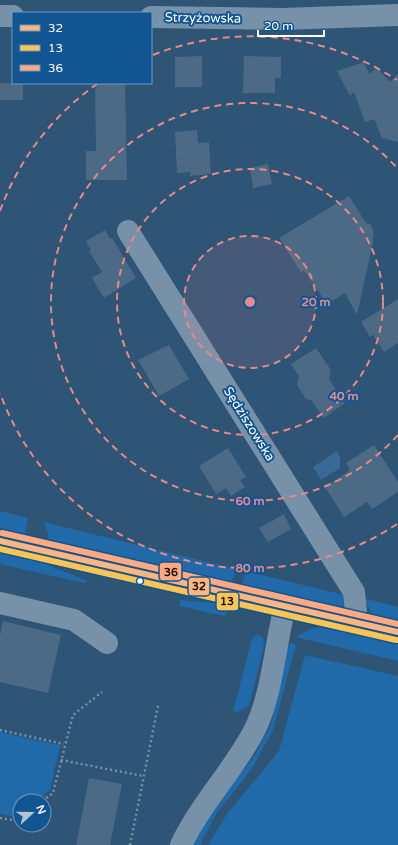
<svg xmlns="http://www.w3.org/2000/svg" width="398" height="845" font-family="'Varela Round',sans-serif">
  <style>
    .green { fill: #216aa9 }
    .water { fill: #396996 }
    .building { fill: #4c6a85 }
    .lines { fill: none; stroke-linecap: round; stroke-linejoin: round }
    .path { stroke: #7791a9; stroke-width: 2.5; stroke-dasharray: 2 3; stroke-linecap: butt }
    .minor { stroke: #7791a9; stroke-width: 22 }
    .bus-1-casing { stroke: #115593; stroke-width: 9 }
    .bus-2-casing { stroke: #115593; stroke-width: 9 }
    .bus-3-casing { stroke: #115593; stroke-width: 9 }
    .bus-1 { stroke: #ffb580; stroke-width: 6 }
    .bus-2 { stroke: #fcc553; stroke-width: 6 }
    .bus-3 { stroke: #ffa980; stroke-width: 6 }
    .ring { fill: none; stroke: #e88989; stroke-width: 2; stroke-dasharray: 7 5 }
    .bus-dot { fill: #fff; stroke: #115593; stroke-width: 1.5 }
    .labels { text-anchor: middle; dominant-baseline: central; stroke-width: 4; stroke-linejoin: round; paint-order: stroke }
    .street-label { font-size: 13px; fill: #fff; stroke: #115593 }
    .centre { fill: #e88989; stroke: #115593; stroke-width: 2 }
    .ring-label { font-size: 12px; text-anchor: middle; font-weight: bold; fill: #e88989; stroke: #115593; stroke-width: 4; stroke-linejoin: round; paint-order: stroke }
    .line-badge { stroke: #115593; stroke-width: 1.5 }
    .pale-badge-label { font-size: 11px; text-anchor: middle; font-weight: bold; fill: #111 }
  </style>
  <rect width="100%" height="100%" fill="#2e5476"/>
  <path class="green" d="M 0,511 L 28,518 L 25,534 L 0,528 Z
    M 44,522 L 236,569 L 232,582 L 48,539 L 49,537 Z
    M 0,552 L 41,562 L 88,581 L 84,583 L 0,564 Z
    M 249,572 L 345,595 L 343,607 L 242,585 L 244,576 Z
    M 363,598 L 398,607 L 398,620 L 373,615 Z
    M 180,600 L 218,603 L 228,605 L 225,616 L 179,606 Z
    M 321,627 L 398,644 L 398,661 L 296,637 L 310,629 Z
    M 257,634 L 263,637 L 264,646 L 249,706 L 238,712 L 233,711 L 252,639 Z
    M 291,642 L 296,645 L 273,730 L 251,770 L 216,814 L 200,845 L 193,845 L 209,815 L 255,755 L 271,724 L 281,680 L 285,650 Z
    M 305,655 L 398,676 L 398,845 L 208,845 L 227,814 L 279,751 Z
    M 0,732 L 60,745 L 50,790 L 36,801 L 20,801 L 20,814 L 15,817 L 0,814 Z"/>
  <path class="water" d="M 337,451 L 340,457 L 340,468 L 321,480 L 313,467 Z"/>
  <path class="building" d="M 202,56 L 202,87 L 175,87 L 175,57 Z
    M 244,56 L 281,57 L 281,78 L 275,78 L 275,93 L 243,93 Z
    M 364,62 L 369,74 L 377,68 L 390,82 L 398,74 L 398,142 L 382,138 L 374,119 L 365,122 L 354,92 L 350,96 L 337,71 Z
    M 0,83 L 23,83 L 23,100 L 0,100 Z
    M 95,83 L 125,83 L 127,180 L 86,180 L 86,151 L 96,151 Z
    M 197,130 L 198,143 L 209,142 L 211,174 L 190,176 L 190,172 L 177,173 L 175,132 Z
    M 268,164 L 272,184 L 253,188 L 250,168 Z
    M 349,196 L 366,223 L 370,224 L 373,230 L 373,242 L 357,315 L 345,293 L 327,304 L 304,270 L 301,272 L 279,238 Z
    M 105,230 L 110,239 L 112,238 L 136,278 L 104,298 L 92,278 L 102,272 L 89,251 L 91,250 L 86,241 Z
    M 398,299 L 398,343 L 384,352 L 373,335 L 370,337 L 361,322 Z
    M 169,345 L 189,379 L 159,396 L 138,360 Z
    M 316,348 L 331,370 L 329,379 L 345,403 L 324,418 L 311,400 L 306,399 L 297,385 L 299,376 L 291,364 Z
    M 374,445 L 398,482 L 398,492 L 372,509 L 367,502 L 344,517 L 325,487 L 350,470 L 346,463 Z
    M 228,448 L 246,477 L 240,480 L 245,487 L 231,496 L 226,488 L 216,494 L 199,466 Z
    M 284,514 L 291,529 L 268,542 L 259,528 Z
    M 3,621 L 61,635 L 48,693 L 0,682 L 0,634 Z
    M 89,778 L 122,784 L 110,845 L 76,845 Z"/>
  <g class="lines">
    <path class="path" d="M 0,730 L 64,744
      M 61,760 L 143,776
      M 42,801 L 53,793 L 73,715 L 102,692
      M 0,818 L 17,821 L 20,818
      M 130,845 L 158,706"/>
    <path class="minor" d="M 0,16 L 13,16
      M 151,17 L 282,19 L 398,15
      M 128,231 L 354,592 L 357,622
      M 0,541 L 398,632
      M 0,603 L 74,620 L 107,643
      M 181,845 C 200,805 232,772 253,733 C 272,698 275,645 285,606"/>
    <defs>
      <path id="bus-1" d="M 0,541 L 398,632"/>
      <path id="bus-2" d="M 0,549 L 396,640"/>
      <path id="bus-3" d="M 2,533 L 398,624"/>
    </defs>
    <use href="#bus-1" class="bus-1-casing"/>
    <use href="#bus-2" class="bus-2-casing"/>
    <use href="#bus-3" class="bus-3-casing"/>
    <use href="#bus-1" class="bus-1"/>
    <use href="#bus-2" class="bus-2"/>
    <use href="#bus-3" class="bus-3"/>
  </g>
  <circle cx="250" cy="302" r="66" fill="#e88989" fill-opacity=".12"/>
  <g class="ring">
    <circle cx="250" cy="302" r="66"/>
    <circle cx="250" cy="302" r="133"/>
    <path d="M398 435A199 199 0 1 1 398 169"/>
    <path d="M397 524A266 266 0 0 1 0 393M0 211A266 266 0 0 1 97 84M153 55A266 266 0 0 1 397 80"/>
  </g>
  <circle class="bus-dot" cx="140" cy="581" r="3.5"/>
  <g class="labels">
    <g class="street-label">
      <text transform="translate(203 18) rotate(1)">Strzyżowska</text>
      <text transform="translate(249 424) rotate(58)">Sędziszowska</text>
    </g>
  </g>
  <circle cx="250" cy="302" r="6" class="centre"/>
  <g class="ring-label">
    <text x="316" y="306">20 m</text>
    <text x="344" y="400">40 m</text>
    <text x="250" y="505">60 m</text>
    <text x="250" y="572">80 m</text>
  </g>
  <g class="line-badge">
    <rect x="159" y="562" width="23" height="19" rx="4" fill="#ffa980"/>
    <rect x="188" y="577" width="22" height="19" rx="4" fill="#ffb580"/>
    <rect x="216" y="592" width="23" height="19" rx="4" fill="#fcc553"/>
  </g>
  <g class="pale-badge-label">
    <text x="171" y="576">36</text>
    <text x="199" y="590">32</text>
    <text x="227" y="605">13</text>
  </g>
  <rect x="12" y="12" width="140" height="72" fill="#115593" stroke="#7099be"/>
  <rect x="20" y="25" width="20" height="6" fill="#ffb580" stroke="#7099be"/>
  <text x="48" y="32" font-size="12" fill="#ffffff">32</text>
  <rect x="20" y="45" width="20" height="6" fill="#fcc553" stroke="#7099be"/>
  <text x="48" y="52" font-size="12" fill="#ffffff">13</text>
  <rect x="20" y="65" width="20" height="6" fill="#ffa980" stroke="#7099be"/>
  <text x="48" y="72" font-size="12" fill="#ffffff">36</text>
  <g transform="translate(32 813) rotate(69)"><circle r="19" fill="#115593" stroke="#7099be"/>
  <path d="M0-3L7 15L0 10L-7 15Z" fill="#b6c3cf"/>
  <text y="-6" font-size="11" font-weight="bold" text-anchor="middle" fill="#ffffff">N</text>
  </g>
  <path d="M258 30v6h66v-6" fill="none" stroke="#ffffff" stroke-width="2"/>
  <text x="264" y="30" font-size="12" fill="#ffffff" stroke="#115593" stroke-width="3" paint-order="stroke">20 m</text>
</svg>
